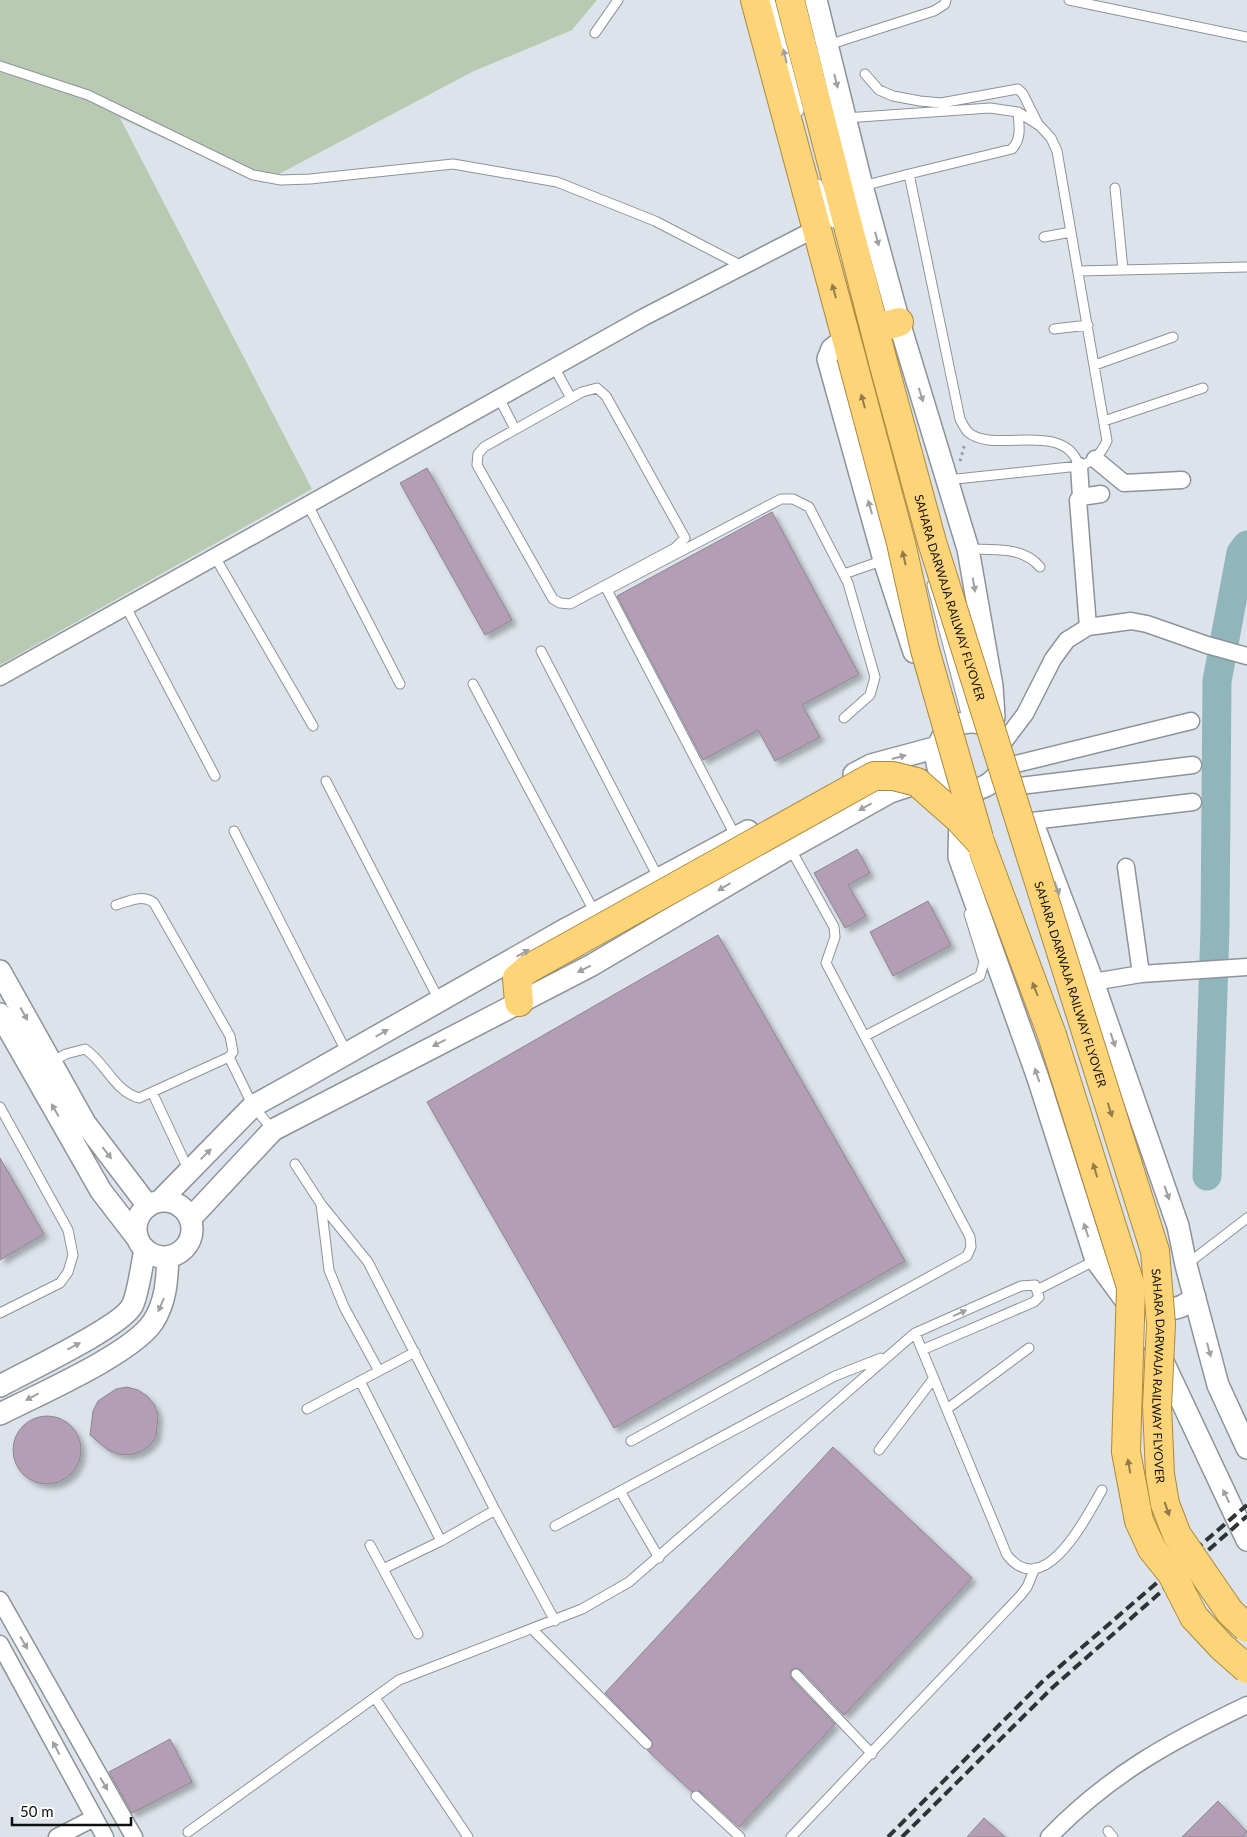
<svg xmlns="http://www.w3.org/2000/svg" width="1247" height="1837" font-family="Lato,sans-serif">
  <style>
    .green { fill: #b8cbb2 }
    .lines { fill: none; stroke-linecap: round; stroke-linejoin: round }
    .river { stroke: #90b5bb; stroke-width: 29 }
    .building { fill: #b39eb5; stroke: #8d868d; filter: url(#shadow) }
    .service-casing { stroke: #8d939a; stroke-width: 11 }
    .minor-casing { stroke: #8d939a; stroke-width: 19 }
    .tertiary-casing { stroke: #8d939a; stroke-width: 24 }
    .trunk-casing { stroke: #aa893f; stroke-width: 30 }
    .path { stroke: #959ba0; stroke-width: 3; stroke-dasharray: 2.5 4; stroke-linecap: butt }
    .service { stroke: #fff; stroke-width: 9 }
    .minor { stroke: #fff; stroke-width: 16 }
    .tertiary { stroke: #fff; stroke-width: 21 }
    .trunk { stroke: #fed478; stroke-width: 28 }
    .rail { stroke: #303336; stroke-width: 4; stroke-dasharray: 10 5; stroke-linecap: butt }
    .trunk-bridge-casing { stroke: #aa893f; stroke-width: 30; stroke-linecap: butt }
    .trunk-bridge { stroke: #fed478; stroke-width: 28 }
    .oneway { fill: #9fa0a1 }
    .oneway2 { fill: #927c4b }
    .labels { text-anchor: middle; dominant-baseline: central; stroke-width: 4.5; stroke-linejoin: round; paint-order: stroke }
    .street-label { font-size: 12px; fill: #0e1113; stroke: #fff }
  </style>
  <defs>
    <filter id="shadow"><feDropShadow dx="4.5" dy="4.5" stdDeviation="2.5" flood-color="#0004"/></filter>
  </defs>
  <rect width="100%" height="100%" fill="#dce3ea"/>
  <path class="green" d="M 0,0 L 597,0 L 572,30 L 472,72 L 262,183 L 120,118 L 312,489 L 0,665 Z"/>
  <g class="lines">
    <path class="river" d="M 1207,1176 L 1215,928 L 1217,681 L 1241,553 L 1247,545"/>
  </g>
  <path class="building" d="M 427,468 L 512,620 L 485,635 L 400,483 Z
    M 772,512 L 859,674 L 802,705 L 820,737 L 775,761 L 758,730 L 703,760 L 617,596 Z
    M 857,849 L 870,873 L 848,885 L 866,916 L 845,928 L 814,873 Z
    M 928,901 L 951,945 L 893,976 L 870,932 Z
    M 718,935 L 905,1261 L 614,1428 L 427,1102 Z
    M 0,1158 L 44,1234 L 0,1260 Z
    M 127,1387 L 138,1390 L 147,1396 L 154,1404 L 158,1415 L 156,1437 L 149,1446 L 140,1452 L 129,1455 L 118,1454 L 108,1450 L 90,1435 L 93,1411 L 98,1401 L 116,1389 Z
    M13 1450a34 34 0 1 1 68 0a34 34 0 1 1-68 0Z
    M 833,1447 L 972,1578 L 844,1715 L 801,1670 L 795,1668 L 791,1670 L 791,1678 L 835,1724 L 739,1827 L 700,1791 L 692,1792 L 647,1750 L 653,1746 L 651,1740 L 605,1693 Z
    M 170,1739 L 192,1782 L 132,1813 L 109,1772 Z
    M 1218,1801 L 1247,1832 L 1242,1837 L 1182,1837 Z
    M 984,1818 L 1005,1837 L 967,1837 Z"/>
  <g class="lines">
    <defs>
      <path id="service" d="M 770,0 L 799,111
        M 1069,0 L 1247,37
        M 595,33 L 618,0
        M 828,45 L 934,11 L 945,4 L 946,0
        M 0,66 L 88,95 L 253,175 L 281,180 L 310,179 L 453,164 L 557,182 L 655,221 L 742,266
        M 865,74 L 879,90 L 893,96 L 920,101 L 941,103 L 1018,89 L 1023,94 L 1038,124
        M 845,118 L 990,108 L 1018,112 L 1040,126 L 1051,138 L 1057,151 L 1107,441 C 1100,455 1094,462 1079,466 L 947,480
        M 909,174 L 1012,149 C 1022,138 1019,126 1018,112
        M 818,184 L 834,223
        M 863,186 L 909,174 L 960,419 C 962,423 965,429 968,432 C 993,455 1065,419 1079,466
        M 1115,188 L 1123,270
        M 1044,237 L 1071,232
        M 1078,271 L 1247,267
        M 1054,329 L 1088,325
        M 1095,365 L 1173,337
        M 554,367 L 571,398
        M 597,388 L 606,396 L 685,538 L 675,548 L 570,604 L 560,603 L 553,599 L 477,465 L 478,454 L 484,447 L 582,392 Z
        M 499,398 L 515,429
        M 1104,421 L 1203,388
        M 308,505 L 400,684
        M 968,549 C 993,550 1023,546 1040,567
        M 215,557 L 313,726
        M 844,574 L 884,560
        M 932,585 L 968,721
        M 126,607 L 215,776
        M 541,651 L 659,879
        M 473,684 L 595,913
        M 326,781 L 439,1000
        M 234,831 L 347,1053
        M 736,837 L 607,590 L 781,499 L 793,499 L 809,507 L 848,583 L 875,677 L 870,695 L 844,718
        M 865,1036 L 980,976 L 984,962 L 969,914
        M 229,1057 L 253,1106 L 273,1130
        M 51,1062 L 66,1054 L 85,1049 C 106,1063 114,1091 139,1098 L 229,1057 L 233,1052 L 230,1036 L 154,903 C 142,894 129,901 116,905
        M 152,1092 L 189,1171
        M 0,1107 L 68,1230 L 73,1255 L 68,1272 L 60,1283 L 0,1313
        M 295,1164 L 321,1204 L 368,1262 L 495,1510 L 555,1621
        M 321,1204 L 329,1270 L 344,1307 L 379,1371
        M 1186,1265 L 1247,1218
        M 1037,1290 L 1096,1260
        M 915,1333 L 1007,1555 C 1044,1602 1086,1518 1102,1490
        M 360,1381 L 441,1541
        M 307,1409 L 415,1352
        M 947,1409 L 1029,1348
        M 631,1441 L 967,1256 L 971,1247 L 970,1237 L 826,963 L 835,937 L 834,927 L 790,848
        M 879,1450 L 934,1378
        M 620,1491 L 659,1558
        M 555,1526 L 835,1376 L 881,1358
        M 370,1545 L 418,1634
        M 383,1569 L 441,1541 L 495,1510
        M 532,1629 L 647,1744
        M 796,1674 L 872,1754
        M 375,1698 L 468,1837
        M 696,1796 L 740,1837
        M 1108,1831 L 1113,1837
        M 188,1832 L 399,1680 L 582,1609 L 629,1582 L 915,1333 L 1021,1286 L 1035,1285 L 1039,1297 L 1034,1302 L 922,1350
        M 791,1837 L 1020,1596 L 1027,1587 L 1035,1568"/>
      <path id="minor" d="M 1095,459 L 1124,483 L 1182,480
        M 1079,466 L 1081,497 L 1078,500 L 1088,627
        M 1081,497 L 1101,494
        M 0,677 L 644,317 L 817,228
        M 1003,743 L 1025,714 L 1053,659 L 1067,640 L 1088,627 L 1131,621 L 1147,624 L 1207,645 L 1247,656
        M 1008,766 L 1191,721
        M 1020,786 L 1193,765
        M 1032,821 L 1193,802
        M 1126,867 L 1141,974
        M 1093,982 L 1141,974 L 1247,967
        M 0,1600 L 134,1837
        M 0,1644 L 105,1837
        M 57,1837 L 94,1818
        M 1049,1837 C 1109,1775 1169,1742 1247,1705"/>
      <path id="tertiary" d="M 816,0 L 862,186 L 899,322 L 968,549 L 992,686 L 994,717
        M 846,338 L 832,349 L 828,359 L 884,560 L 914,652
        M 998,735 C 989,724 976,720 963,723 C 953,725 944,732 940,742 C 921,786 986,813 1005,762
        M 854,774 L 871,765 L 938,747
        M 960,812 L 959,857 L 1038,1078 L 1096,1260 L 1149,1332 L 1247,1540
        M 1035,829 L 1093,982 L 1178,1226 L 1186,1265 L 1218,1385 L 1247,1448
        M 0,971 L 85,1123 L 148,1206
        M 0,1014 L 101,1191 L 138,1239
        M 160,1201 L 253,1106 L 300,1080 L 566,929 L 748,831
        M136 1229a28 28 0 1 1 56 0a28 28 0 1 1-56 0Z
        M 190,1219 L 273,1130 L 592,965 L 790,848 L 890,792 L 923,781
        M 1145,1304 C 1169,1308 1176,1314 1195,1297
        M 0,1386 C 25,1372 121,1327 132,1306 C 138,1295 142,1264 145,1249
        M 0,1414 C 37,1395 132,1354 153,1322 C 166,1302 167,1280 168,1257"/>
      <path id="trunk" d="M 755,0 L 851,356
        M 790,0 L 883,362
        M 875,329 L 899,322
        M 980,842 L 1052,1035
        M 519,1002 L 517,978 L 528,969"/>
    </defs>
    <use href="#service" class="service-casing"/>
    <use href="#minor" class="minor-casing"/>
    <use href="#tertiary" class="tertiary-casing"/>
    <use href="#trunk" class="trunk-casing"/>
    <path class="path" d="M 960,461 L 965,443"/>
    <use href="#service" class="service"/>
    <use href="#minor" class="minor"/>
    <use href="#tertiary" class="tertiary"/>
    <use href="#trunk" class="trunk"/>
    <path class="rail" d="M 888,1837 L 1043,1681 L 1247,1505
      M 902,1837 L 1052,1688 L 1247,1516"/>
    <defs>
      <g id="trunk-bridge">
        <path d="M 851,356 L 901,543 L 925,650 L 979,838"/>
        <path id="s1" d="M 883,362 L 932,542 L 1155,1251 L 1161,1324 L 1157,1406 L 1160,1474 L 1165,1504 L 1177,1535 L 1230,1612 L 1247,1628"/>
        <path d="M 528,969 L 874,776 L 893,776 L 917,782 L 959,819 L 980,842"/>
        <path d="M 1052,1035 L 1131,1287 L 1126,1452 L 1139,1521 L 1152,1549 L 1172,1574 L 1194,1617 L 1222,1647 L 1247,1669"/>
      </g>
    </defs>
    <use href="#trunk-bridge" class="trunk-bridge-casing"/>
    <use href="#trunk-bridge" class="trunk-bridge"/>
  </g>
  <defs><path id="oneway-solid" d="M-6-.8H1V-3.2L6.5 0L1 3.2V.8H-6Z" transform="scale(1.25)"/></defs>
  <g class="oneway">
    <use href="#oneway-solid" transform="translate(785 56) rotate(-104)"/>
    <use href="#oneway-solid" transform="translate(836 81) rotate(76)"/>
    <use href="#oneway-solid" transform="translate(877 239) rotate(75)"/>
    <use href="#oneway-solid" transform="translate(921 395) rotate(73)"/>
    <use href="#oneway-solid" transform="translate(870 507) rotate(-106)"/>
    <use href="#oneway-solid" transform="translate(974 585) rotate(80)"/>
    <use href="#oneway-solid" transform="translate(899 757) rotate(-15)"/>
    <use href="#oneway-solid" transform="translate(865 807) rotate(151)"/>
    <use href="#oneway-solid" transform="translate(724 887) rotate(149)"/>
    <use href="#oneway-solid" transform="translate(1057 888) rotate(69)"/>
    <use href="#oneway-solid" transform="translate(523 953) rotate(-29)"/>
    <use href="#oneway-solid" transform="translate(584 969) rotate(153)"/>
    <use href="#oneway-solid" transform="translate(24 1014) rotate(61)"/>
    <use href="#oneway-solid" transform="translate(382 1033) rotate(-30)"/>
    <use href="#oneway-solid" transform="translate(1113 1040) rotate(71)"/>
    <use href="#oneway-solid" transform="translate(439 1043) rotate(153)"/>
    <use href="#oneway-solid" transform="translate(1037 1075) rotate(-109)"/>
    <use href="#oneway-solid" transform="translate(55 1110) rotate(-120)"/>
    <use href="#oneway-solid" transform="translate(107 1153) rotate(52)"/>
    <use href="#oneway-solid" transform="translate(206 1154) rotate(-45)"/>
    <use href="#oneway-solid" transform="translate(1167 1193) rotate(71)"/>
    <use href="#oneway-solid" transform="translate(1086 1230) rotate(-108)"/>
    <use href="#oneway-solid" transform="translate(161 1305) rotate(114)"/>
    <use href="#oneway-solid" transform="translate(960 1313) rotate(-24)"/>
    <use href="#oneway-solid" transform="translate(74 1346) rotate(-28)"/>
    <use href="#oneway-solid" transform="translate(1209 1350) rotate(75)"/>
    <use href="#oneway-solid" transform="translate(32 1397) rotate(152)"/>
    <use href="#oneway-solid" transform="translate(1226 1496) rotate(-115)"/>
    <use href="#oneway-solid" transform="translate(24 1643) rotate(60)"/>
    <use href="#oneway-solid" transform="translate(56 1748) rotate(-118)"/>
    <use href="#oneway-solid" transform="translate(104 1784) rotate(60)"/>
  </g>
  <g class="oneway2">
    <use href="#oneway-solid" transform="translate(834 291) rotate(-105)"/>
    <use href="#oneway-solid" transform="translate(863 401) rotate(-105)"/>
    <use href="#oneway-solid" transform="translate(904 558) rotate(-103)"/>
    <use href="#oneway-solid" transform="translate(1035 989) rotate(-111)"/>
    <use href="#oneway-solid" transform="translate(1110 1110) rotate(73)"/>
    <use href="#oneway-solid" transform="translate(1095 1170) rotate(-107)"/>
    <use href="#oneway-solid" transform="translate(1129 1466) rotate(-100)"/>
    <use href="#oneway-solid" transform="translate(1167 1509) rotate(71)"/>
  </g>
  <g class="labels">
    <g class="street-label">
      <text stroke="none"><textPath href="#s1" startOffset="245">SAHARA DARWAJA RAILWAY FLYOVER</textPath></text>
      <text stroke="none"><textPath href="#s1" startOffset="650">SAHARA DARWAJA RAILWAY FLYOVER</textPath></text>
      <text stroke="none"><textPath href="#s1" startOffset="1055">SAHARA DARWAJA RAILWAY FLYOVER</textPath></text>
    </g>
  </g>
  <path d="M12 1817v8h119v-8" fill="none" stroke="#0e1113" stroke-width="2.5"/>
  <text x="20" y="1817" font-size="15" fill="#0e1113" stroke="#ffffff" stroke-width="4" paint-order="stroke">50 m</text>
</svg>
